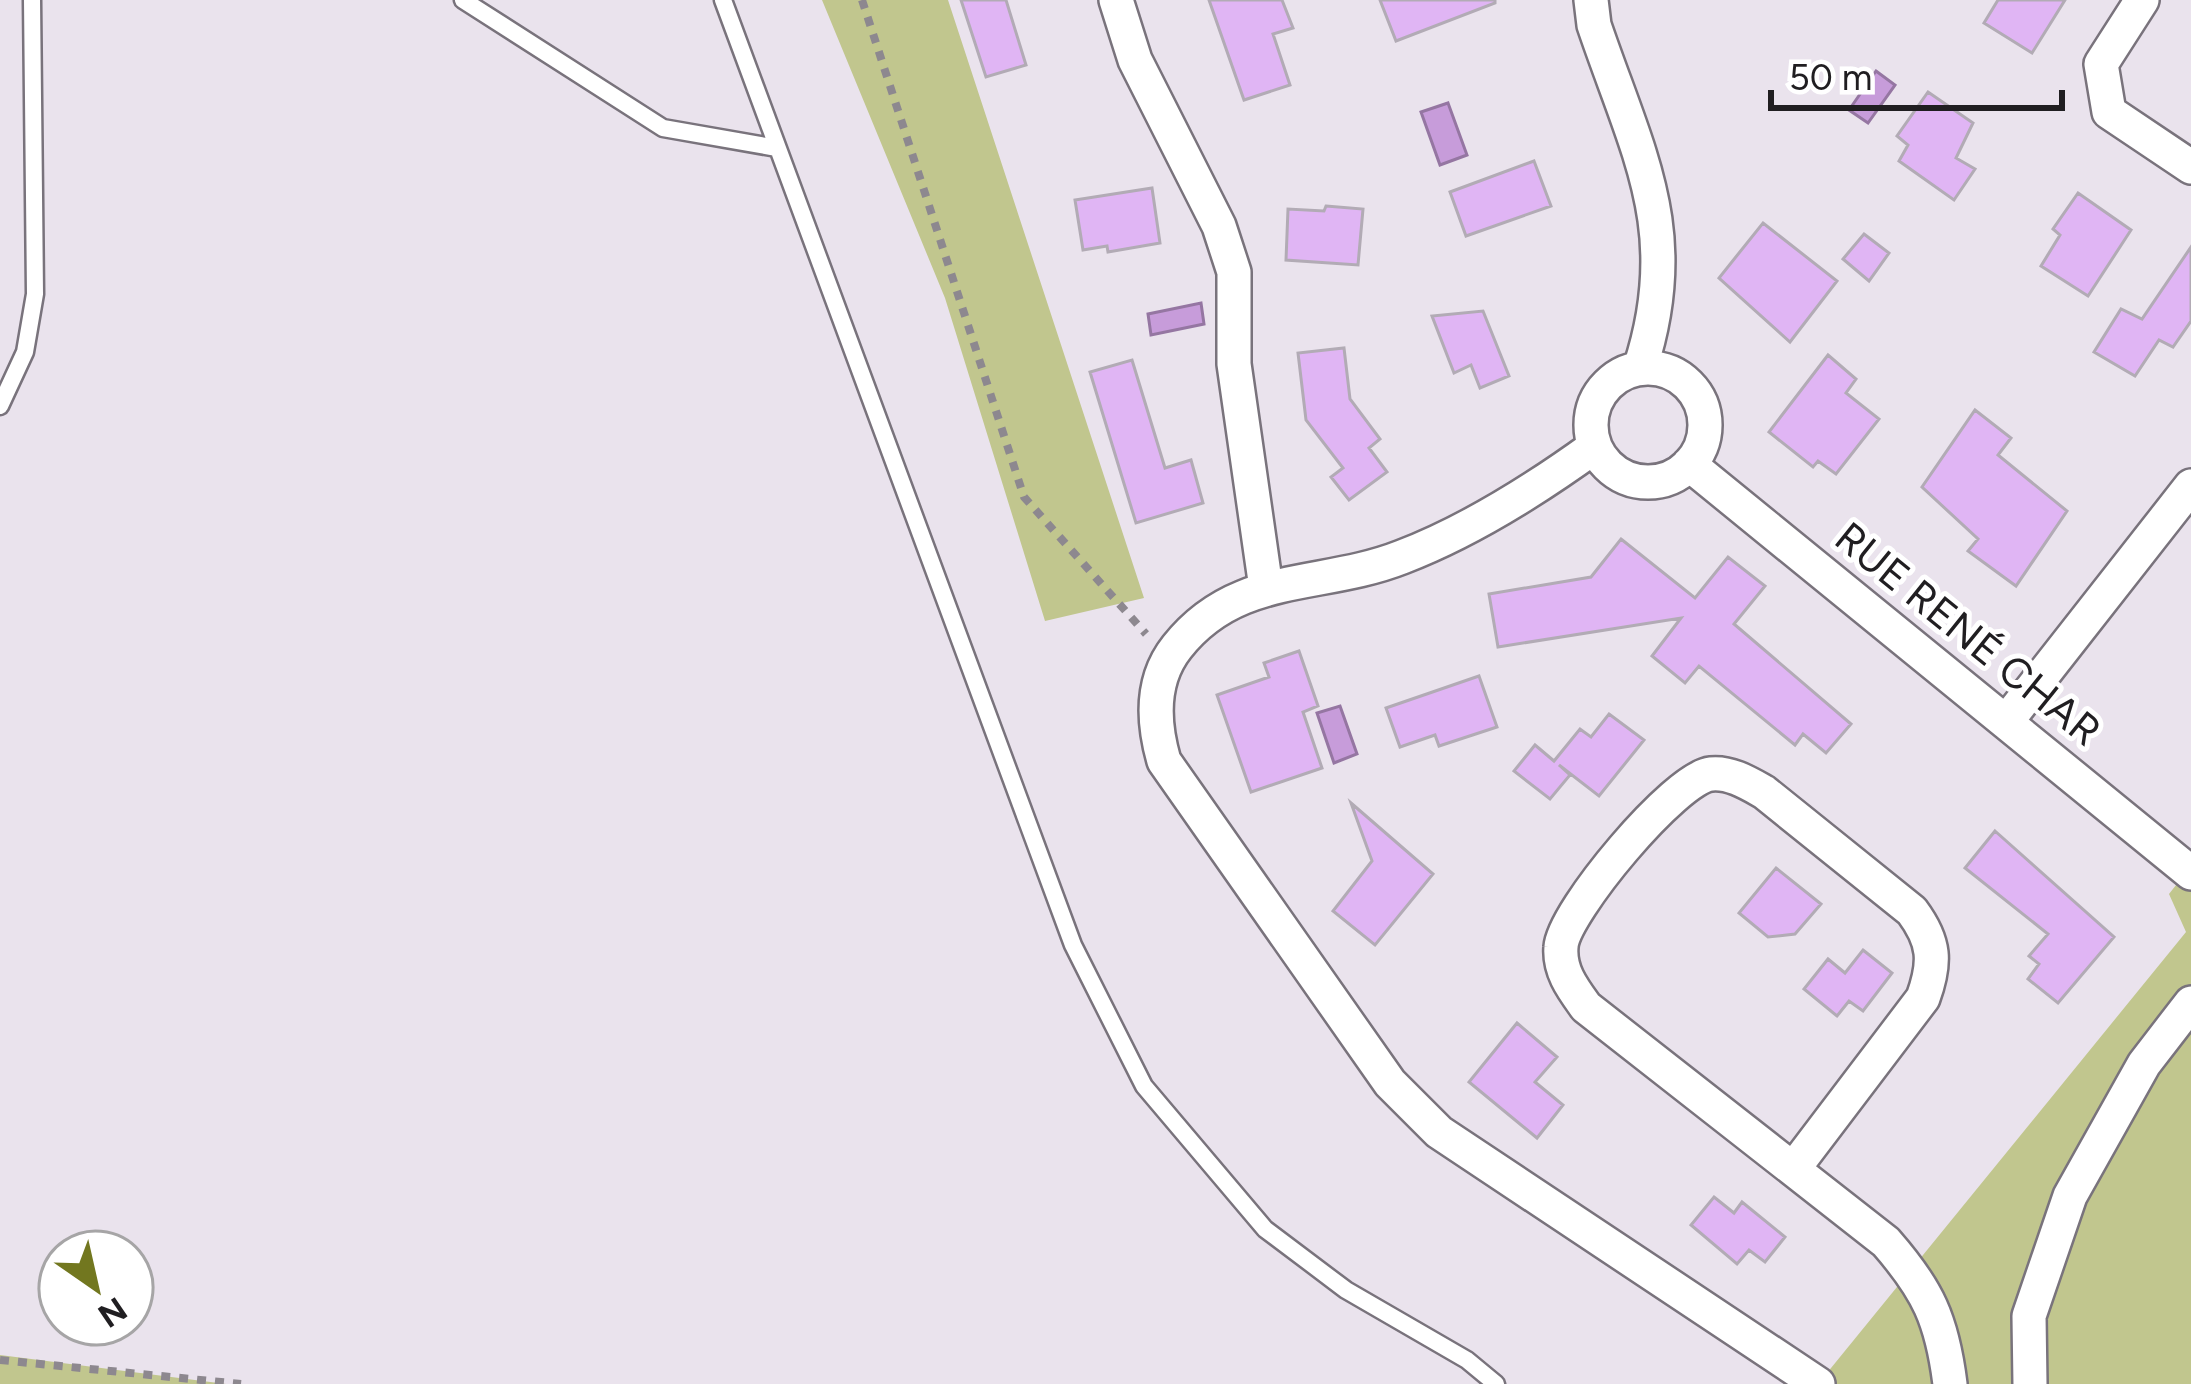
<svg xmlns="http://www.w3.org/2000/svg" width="2191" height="1384" font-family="Figtree,sans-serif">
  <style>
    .green { fill: #c1c68e }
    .water { fill: #c79cda; stroke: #9576a2; stroke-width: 3 }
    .building { fill: #e0b5f4; stroke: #b2abb5; stroke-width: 3 }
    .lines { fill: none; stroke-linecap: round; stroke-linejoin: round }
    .lane-casing { stroke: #79737c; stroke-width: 21 }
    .street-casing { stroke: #79737c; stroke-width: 38 }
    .path { stroke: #8d888f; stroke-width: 8; stroke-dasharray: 9 9; stroke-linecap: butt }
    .lane { stroke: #fff; stroke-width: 16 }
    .street { stroke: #fff; stroke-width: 33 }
    .labels { text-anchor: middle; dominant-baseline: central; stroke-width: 10; stroke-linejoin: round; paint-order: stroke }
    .street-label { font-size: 42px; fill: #201e21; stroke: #fff }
  </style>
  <rect width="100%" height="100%" fill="#eae3ed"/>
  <path class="green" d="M 822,0 L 948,0 L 1144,598 L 1045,621 L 945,298 Z
    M 2191,866 L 2191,1384 L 1818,1384 L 2186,932 L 2169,894 Z
    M 0,1355 L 226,1384 L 0,1384 Z"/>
  <path class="water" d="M 1876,71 L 1895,85 L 1868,123 L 1849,110 Z
    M 1448,103 L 1467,155 L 1440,165 L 1421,112 Z
    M 1201,303 L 1204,324 L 1151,335 L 1148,314 Z
    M 1340,706 L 1357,754 L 1334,763 L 1317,713 Z"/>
  <path class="building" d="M 961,0 L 1006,0 L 1026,65 L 986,77 Z
    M 1209,0 L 1282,0 L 1293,28 L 1273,34 L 1290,85 L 1244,100 Z
    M 1380,0 L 1495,0 L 1495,3 L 1396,41 Z
    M 1998,0 L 2065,0 L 2032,53 L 1984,23 Z
    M 1928,92 L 1973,123 L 1956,158 L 1975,169 L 1954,200 L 1899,161 L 1908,145 L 1897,136 Z
    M 1534,161 L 1551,206 L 1466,236 L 1450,192 Z
    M 1152,188 L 1160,243 L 1108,252 L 1107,246 L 1083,250 L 1075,200 Z
    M 2078,193 L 2131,230 L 2088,296 L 2041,266 L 2060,235 L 2053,229 Z
    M 1326,206 L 1363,209 L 1358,265 L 1286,260 L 1288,209 L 1324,211 Z
    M 1763,223 L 1837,281 L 1790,342 L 1719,278 Z
    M 1864,234 L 1889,253 L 1869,281 L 1843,259 Z
    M 2191,247 L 2191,321 L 2173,347 L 2159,340 L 2135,376 L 2094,352 L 2121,309 L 2142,319 Z
    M 1483,311 L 1509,376 L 1480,388 L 1471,365 L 1454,373 L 1432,316 Z
    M 1344,348 L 1350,399 L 1380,439 L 1369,448 L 1387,472 L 1349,500 L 1331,477 L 1343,468 L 1306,420 L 1298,353 Z
    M 1828,355 L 1856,379 L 1846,393 L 1879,419 L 1836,474 L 1818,461 L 1813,467 L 1769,432 Z
    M 1132,360 L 1165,468 L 1191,460 L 1203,503 L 1136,523 L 1090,372 Z
    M 1975,410 L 2011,438 L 1998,455 L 2067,511 L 2016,586 L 1968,551 L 1978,539 L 1922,487 Z
    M 1621,539 L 1695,598 L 1728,557 L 1765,586 L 1734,624 L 1851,724 L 1826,753 L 1803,734 L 1795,745 L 1699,666 L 1685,683 L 1652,656 L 1681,618 L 1498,647 L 1489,594 L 1591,577 Z
    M 1299,651 L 1318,706 L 1303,712 L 1322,768 L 1251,792 L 1217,695 L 1269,677 L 1264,663 Z
    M 1479,676 L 1497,727 L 1439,746 L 1435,735 L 1400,747 L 1386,708 Z
    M 1609,714 L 1644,740 L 1599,796 L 1559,765 L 1570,775 L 1550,799 L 1514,771 L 1535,745 L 1554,761 L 1580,729 L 1591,737 Z
    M 1351,803 L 1433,874 L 1375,945 L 1333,911 L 1372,861 Z
    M 1995,831 L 2114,937 L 2058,1003 L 2028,979 L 2039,964 L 2029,956 L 2048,934 L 1965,868 Z
    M 1776,868 L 1821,904 L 1795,934 L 1768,937 L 1739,913 Z
    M 1863,950 L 1892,973 L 1863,1011 L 1849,1001 L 1837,1016 L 1804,989 L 1828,959 L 1845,973 Z
    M 1517,1023 L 1557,1057 L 1535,1082 L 1563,1105 L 1537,1138 L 1469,1082 Z
    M 1714,1197 L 1734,1213 L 1742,1202 L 1785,1237 L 1765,1262 L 1749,1250 L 1737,1264 L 1691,1225 Z"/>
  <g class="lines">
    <defs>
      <path id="lane" d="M 463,0 L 663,128 L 777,148
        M 723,0 L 1073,945 L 1144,1086 L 1265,1229 L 1346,1290 L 1467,1360 L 1496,1384
        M 0,406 L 25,352 L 35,294 L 32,0"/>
      <path id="street" d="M 1116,0 L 1135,60 L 1219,226 L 1234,272 L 1234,364 L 1266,588
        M 1591,0 L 1594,25 C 1637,152 1685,231 1640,368
        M 2142,0 L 2101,64 L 2109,112 L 2191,167
        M1591 425a57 57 0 1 1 114 0a57 57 0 1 1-114 0Z
        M 1594,447 C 1536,489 1470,531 1402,557 C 1321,589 1237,571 1177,647 C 1150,681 1153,723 1164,761 L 1390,1083 L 1439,1132 L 1818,1384
        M 1689,464 L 2191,873
        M 2006,722 L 2191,486
        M 1794,1168 L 1923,998 C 1936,962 1935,942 1912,911 L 1764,792 C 1748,783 1730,772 1711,774 C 1676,777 1563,912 1561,947 C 1559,971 1573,989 1586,1007 L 1886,1242 C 1928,1290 1942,1320 1950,1384
        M 2030,1384 L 2029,1316 L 2070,1196 L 2144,1064 L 2191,1003"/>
    </defs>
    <use href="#lane" class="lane-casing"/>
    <use href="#street" class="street-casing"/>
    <path class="path" d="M 862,0 L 1024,497 L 1146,634
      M 0,1360 L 241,1384"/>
    <use href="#lane" class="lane"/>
    <use href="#street" class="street"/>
  </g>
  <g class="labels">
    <g class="street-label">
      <text transform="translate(1968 634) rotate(39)">RUE RENÉ CHAR</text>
    </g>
  </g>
  <g transform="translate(96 1288) rotate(146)"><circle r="57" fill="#ffffff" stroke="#a6a5a6" stroke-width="3"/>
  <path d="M0-9L21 45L0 30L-21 45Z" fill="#72771f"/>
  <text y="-18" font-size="33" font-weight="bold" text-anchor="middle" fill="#201e21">N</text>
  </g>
  <path d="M1771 90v18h291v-18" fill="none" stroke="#201e21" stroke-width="6"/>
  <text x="1789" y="90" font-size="36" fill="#201e21" stroke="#ffffff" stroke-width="9" paint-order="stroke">50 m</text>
</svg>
